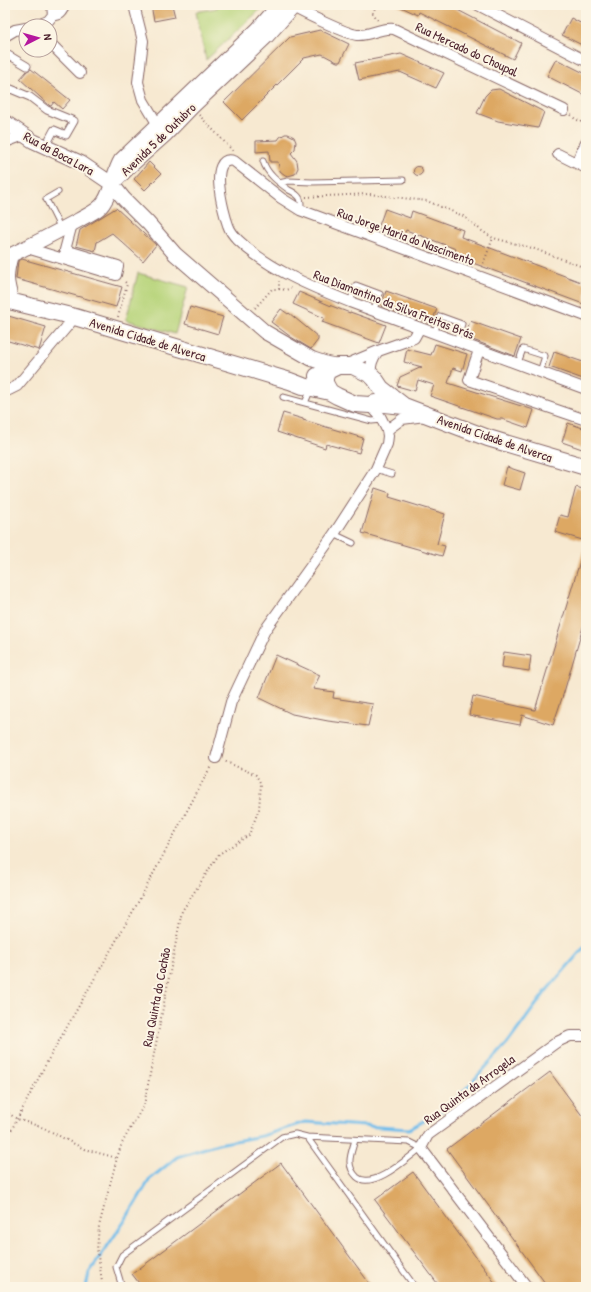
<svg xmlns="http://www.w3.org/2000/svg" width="591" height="1292" font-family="'Patrick Hand',sans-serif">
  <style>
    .green { fill: #b7d47a; stroke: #807a52 }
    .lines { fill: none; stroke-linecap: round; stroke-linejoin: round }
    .stream { stroke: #72beeb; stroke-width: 3 }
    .building { fill: #dda864 }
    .service-casing { stroke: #876665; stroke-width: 7 }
    .pedestrian-casing { stroke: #876665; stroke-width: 9 }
    .minor-casing { stroke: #876665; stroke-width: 12 }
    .secondary-casing { stroke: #876665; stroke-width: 16 }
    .primary-casing { stroke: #876665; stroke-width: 18 }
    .path { stroke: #876665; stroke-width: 2; stroke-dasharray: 1 3; stroke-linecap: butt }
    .service { stroke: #fff; stroke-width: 5 }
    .pedestrian { stroke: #fff; stroke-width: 7 }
    .minor { stroke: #fff; stroke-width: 10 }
    .secondary { stroke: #fff; stroke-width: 14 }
    .primary { stroke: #fff; stroke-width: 16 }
    .labels { text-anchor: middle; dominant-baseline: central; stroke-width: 4; stroke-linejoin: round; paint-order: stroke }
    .street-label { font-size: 13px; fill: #4a1f2b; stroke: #fcf5e5 }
  </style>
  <rect width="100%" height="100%" fill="#fcf5e5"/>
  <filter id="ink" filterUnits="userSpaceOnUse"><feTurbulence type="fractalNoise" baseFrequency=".025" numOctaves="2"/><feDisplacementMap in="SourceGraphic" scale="8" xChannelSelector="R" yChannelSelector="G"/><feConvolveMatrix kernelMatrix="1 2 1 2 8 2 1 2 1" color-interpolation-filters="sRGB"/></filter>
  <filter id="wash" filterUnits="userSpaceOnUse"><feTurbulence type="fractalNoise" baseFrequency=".012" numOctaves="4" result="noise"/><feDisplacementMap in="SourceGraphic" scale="16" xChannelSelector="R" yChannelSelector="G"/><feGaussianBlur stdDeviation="0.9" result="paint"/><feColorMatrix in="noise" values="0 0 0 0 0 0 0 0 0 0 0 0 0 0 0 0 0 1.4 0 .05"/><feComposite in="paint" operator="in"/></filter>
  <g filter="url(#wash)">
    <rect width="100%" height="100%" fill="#f7e9d1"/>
    <path class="green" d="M 217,5 L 265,5 L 206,60 L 196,12 L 217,8 Z
      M 138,273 L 188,287 L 175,334 L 126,320 Z"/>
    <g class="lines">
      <path class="stream" d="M 86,1287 L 89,1273 L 124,1222 L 150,1179 L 177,1157 L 218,1144 L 262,1136 L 305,1122 L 409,1129 L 450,1106 L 507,1044 L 547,990 L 586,945"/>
    </g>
    <g id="blocks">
      <path class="building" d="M 151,5 L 172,5 L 175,17 L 154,21 Z
        M 397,5 L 448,5 L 521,43 L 513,59 L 419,12 L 418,15 Z
        M 571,18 L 586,26 L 586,47 L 562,35 Z
        M 320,30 L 349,44 L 340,62 L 337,62 L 322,54 L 304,58 L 242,120 L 224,102 L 290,37 Z
        M 401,54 L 444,73 L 436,88 L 400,72 L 359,80 L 355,63 Z
        M 556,59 L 586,74 L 586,96 L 547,76 Z
        M 31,69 L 70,100 L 62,109 L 54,102 L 51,106 L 50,106 L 20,79 L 27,71 Z
        M 499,89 L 544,112 L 538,128 L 498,121 L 477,113 L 485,96 L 491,90 Z
        M 285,134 L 288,134 L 294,137 L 296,142 L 295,149 L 291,153 L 297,161 L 298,168 L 295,174 L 288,176 L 285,175 L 280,171 L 278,162 L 270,162 L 269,151 L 256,152 L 256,141 L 278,140 L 280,137 Z
        M 149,162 L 161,174 L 145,190 L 134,179 Z
        M413.5 171a4.5 4.5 0 1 1 9 0a4.5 4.5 0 1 1-9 0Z
        M 116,208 L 156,245 L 143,261 L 112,233 L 97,242 L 95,251 L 76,246 L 80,230 Z
        M 385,209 L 410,218 L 412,211 L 463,230 L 461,237 L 586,284 L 586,305 L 454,256 L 456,249 L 406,230 L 403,237 L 378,228 Z
        M 22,259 L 122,287 L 116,307 L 16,279 L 18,261 Z
        M 386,291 L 437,309 L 431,324 L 381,306 Z
        M 299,292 L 329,305 L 350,313 L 350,312 L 386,325 L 379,343 L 322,322 L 324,318 L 293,304 Z
        M 190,307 L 223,317 L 218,334 L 185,324 Z
        M 281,309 L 288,314 L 289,313 L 318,337 L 318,340 L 311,349 L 291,337 L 271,322 Z
        M 5,315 L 46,327 L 39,350 L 5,340 Z
        M 470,321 L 521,339 L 515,356 L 465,337 Z
        M 435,344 L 467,354 L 462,371 L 453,368 L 448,383 L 534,410 L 528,428 L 502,419 L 497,419 L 430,396 L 434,385 L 418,380 L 415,391 L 397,386 L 400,377 L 422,367 L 404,362 L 407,349 L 431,355 Z
        M 554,352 L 586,363 L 586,380 L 549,367 Z
        M 283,413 L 303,419 L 303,420 L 363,438 L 359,453 L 326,444 L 325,448 L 277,432 Z
        M 568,423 L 586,429 L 586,438 L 582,449 L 562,442 Z
        M 507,467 L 525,473 L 520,490 L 502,485 Z
        M 576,487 L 586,490 L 586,541 L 555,532 L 560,515 L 568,517 Z
        M 375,488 L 390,493 L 389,497 L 445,514 L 437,544 L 445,546 L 442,556 L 362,533 Z
        M 584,548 L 586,548 L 586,617 L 564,692 L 553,725 L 522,715 L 520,725 L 469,715 L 473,696 L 535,710 Z
        M 504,652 L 531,656 L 529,671 L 502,667 Z
        M 276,655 L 320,675 L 313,689 L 334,692 L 333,698 L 373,704 L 368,726 L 328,721 L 292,714 L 259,698 Z
        M 550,1072 L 586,1121 L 586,1287 L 548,1287 L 447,1149 Z
        M 281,1163 L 372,1287 L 142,1287 L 132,1274 Z
        M 413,1172 L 498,1287 L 440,1287 L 375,1200 Z"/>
    </g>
  </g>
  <g filter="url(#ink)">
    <use href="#blocks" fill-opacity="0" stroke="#876665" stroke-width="1"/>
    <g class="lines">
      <defs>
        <path id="service" d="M 263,161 C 267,174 278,182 289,190 C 291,191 295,193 297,195 C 301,198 302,204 300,210
          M 279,183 L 288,181 L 312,182 L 403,180
          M 58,192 L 46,199 L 61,229
          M 350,302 L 356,285 L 380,294 L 373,311
          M 434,334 L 440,316 L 462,324 L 456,342
          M 518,363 L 523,349 L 545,356 L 540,372
          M 283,397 L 372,421 L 382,420
          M 305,403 L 311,389
          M 376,469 L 392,474
          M 334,534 L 353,543
          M 307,1137 L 409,1142 L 421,1148 C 409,1157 372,1191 357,1177 C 345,1165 351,1154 355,1140
          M 122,1287 L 116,1267 L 122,1255 L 282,1137 L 295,1134 L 307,1137 L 415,1287"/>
        <path id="pedestrian" d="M 5,53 L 27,66
          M 11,89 L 30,97 L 47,110 L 74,121 L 66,135 L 54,130 L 45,147"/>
        <path id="minor" d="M 52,5 L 53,15
          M 134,5 L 143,41 L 138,82 L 143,100 L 158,125 L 162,129
          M 290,5 C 299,11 347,34 357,35 C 369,36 381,27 394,29 L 564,110
          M 478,5 L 586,61
          M 53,15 C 59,16 61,12 64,7 L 63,5
          M 35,26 L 48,21 L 53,15
          M 5,36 L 15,30 L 26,28
          M 50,43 L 80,73
          M 5,142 L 24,135
          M 558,154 L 586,168
          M 576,163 L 586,143
          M 27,248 L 116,275 L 118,266 L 65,250 L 72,224
          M 586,316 L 300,210 L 281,198 L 234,161 C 207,154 224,214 228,225 C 230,231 234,236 238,240 C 268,269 312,287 350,302 L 586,389
          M 479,350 L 469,380 L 586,420
          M 347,364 L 378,351 L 409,340 L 414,338 L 419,329
          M 371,375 C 370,365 372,359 378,351
          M 5,389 L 9,390 L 17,386 L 75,317
          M 387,430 L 402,419 L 425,416
          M 216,758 L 231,702 L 265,630 L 334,534 L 376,469 L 383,453 L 387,444 L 388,436 L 387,430 L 380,416 L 370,405
          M 527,1287 L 421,1148 L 428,1135 L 557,1042 L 570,1036 L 586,1036"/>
        <path id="secondary" d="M 5,122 L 33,141 L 81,163 L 112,184 L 124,199 L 148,223 L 175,254 L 265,332 L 312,359 L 327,364 L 338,366
          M 115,181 L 130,166 L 166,134 L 192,107 L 267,36 L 295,5
          M 11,255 C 5,276 6,281 12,302
          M 5,258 C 30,246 55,233 79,220 C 87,215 99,211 104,202 C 113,189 113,173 121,160 L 258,29 L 279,5"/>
        <path id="primary" d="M 5,300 L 75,317 L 290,381 L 303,386 L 330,392
          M 327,372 L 325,378 L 325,383 L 330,392 L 337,396 L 355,404 L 370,405 L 375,403 L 404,406 L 488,438 L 586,467
          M 317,376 L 338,366 L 353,366 L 371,375 L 375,379 L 381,388 L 404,406"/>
      </defs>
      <use href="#service" class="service-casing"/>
      <use href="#pedestrian" class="pedestrian-casing"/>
      <use href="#minor" class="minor-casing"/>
      <use href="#secondary" class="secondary-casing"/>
      <use href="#primary" class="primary-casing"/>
      <path class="path" d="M 376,5 L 373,13 L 379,22
        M 199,115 L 233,151
        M 571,115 L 575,119 L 586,124
        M 306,197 L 369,194 L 427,201 L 463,216 L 482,231 L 493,238 L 532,248 L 586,268
        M 482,267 L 493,238
        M 279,289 L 286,290 L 291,288
        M 255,308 L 272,289 L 279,289 L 279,281
        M 118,317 L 127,284 L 123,280
        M 5,1111 L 17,1119 L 44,1128 L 84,1149 L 117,1158
        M 5,1140 L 13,1127 L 48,1060 L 136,906 L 211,766
        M 103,1287 L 97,1250 L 99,1226 L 117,1158 L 122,1143 L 144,1105 L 182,911 L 219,854 L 249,835 L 259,809 L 261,784 L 256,775 L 224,761"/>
      <use href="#service" class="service"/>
      <use href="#pedestrian" class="pedestrian"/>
      <use href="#minor" class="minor"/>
      <use href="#secondary" class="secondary"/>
      <use href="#primary" class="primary"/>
    </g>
  </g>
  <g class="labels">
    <g class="street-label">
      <text transform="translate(467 49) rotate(25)">Rua Mercado do Choupal</text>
      <text transform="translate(158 139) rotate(-44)">Avenida 5 de Outubro</text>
      <text transform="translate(59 153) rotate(28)">Rua da Boca Lara</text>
      <text transform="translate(406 236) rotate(20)">Rua Jorge Maria do Nascimento</text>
      <text transform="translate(394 304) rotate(21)">Rua Diamantino da Silva Freitas Brás</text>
      <text transform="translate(148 339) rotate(17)">Avenida Cidade de Alverca</text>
      <text transform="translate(495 438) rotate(19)">Avenida Cidade de Alverca</text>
      <text transform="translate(156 997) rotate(-79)">Rua Quinta do Cochão</text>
      <text transform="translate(469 1089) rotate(-36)">Rua Quinta da Arrogela</text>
    </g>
  </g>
  <rect width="591" height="1292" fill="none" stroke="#fcf5e5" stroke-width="20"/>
  <g transform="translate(38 38) rotate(84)"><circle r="19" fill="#fcf5e5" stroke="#b59f9b"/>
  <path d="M0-3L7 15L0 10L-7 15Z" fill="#b5179e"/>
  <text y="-6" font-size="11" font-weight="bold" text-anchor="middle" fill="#4a1f2b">N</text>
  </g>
</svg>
